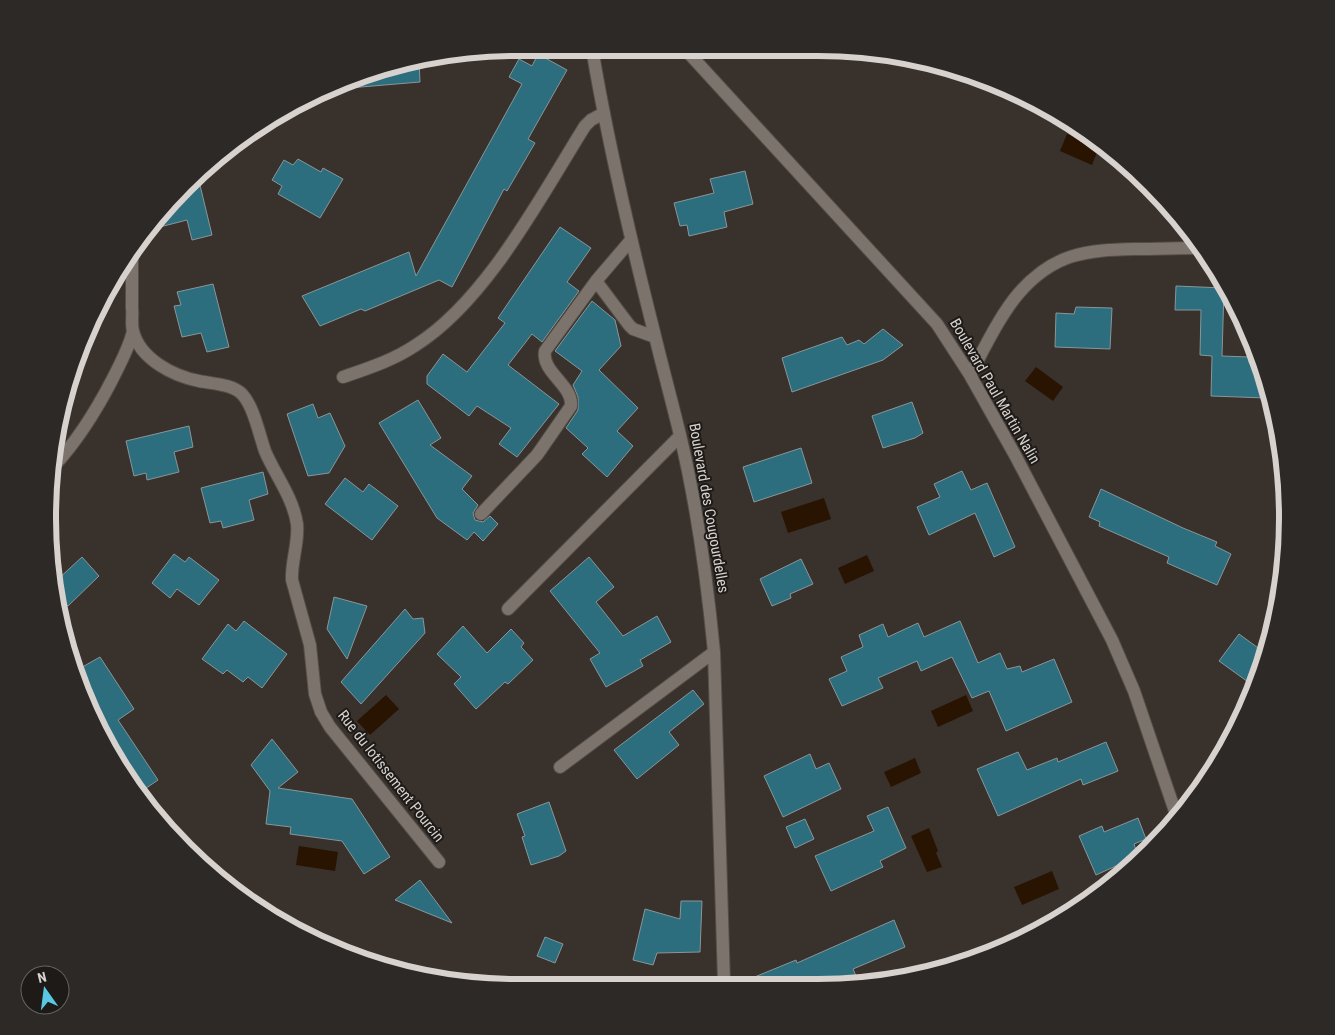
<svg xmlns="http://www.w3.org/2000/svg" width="1335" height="1035" font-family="'Roboto Condensed',sans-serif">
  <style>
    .water { fill: #281401 }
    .building { fill: #2c6e7e; stroke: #899699 }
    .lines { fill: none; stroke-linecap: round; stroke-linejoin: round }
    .street-casing { stroke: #534d47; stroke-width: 14 }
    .street { stroke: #7c736c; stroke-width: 12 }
    .labels { text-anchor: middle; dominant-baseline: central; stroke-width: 4; stroke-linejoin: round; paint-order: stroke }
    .street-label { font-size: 15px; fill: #d7d2ce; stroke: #1d1a17 }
    .rim { fill: none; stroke: #d7d2ce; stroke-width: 6 }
  </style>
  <rect width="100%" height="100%" fill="#39312b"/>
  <path class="water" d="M 1067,134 L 1099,147 L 1092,165 L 1060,151 Z
    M 1036,367 L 1063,387 L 1053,401 L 1025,381 Z
    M 824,498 L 831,519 L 788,533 L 781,512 Z
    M 867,555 L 874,571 L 845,584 L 838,568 Z
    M 386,695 L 399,709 L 370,735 L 357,721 Z
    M 966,695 L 973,711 L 938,727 L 931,711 Z
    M 915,758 L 921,773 L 891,787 L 884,772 Z
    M 929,828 L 938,851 L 936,853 L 942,867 L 927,872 L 911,836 Z
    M 299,846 L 338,852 L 335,871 L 296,865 Z
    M 1052,871 L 1059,889 L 1022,905 L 1014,887 Z"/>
  <path class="building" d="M 538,54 L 567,70 L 528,139 L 535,143 L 507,191 L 504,189 L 452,287 L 439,280 L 365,311 L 361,309 L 320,326 L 302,296 L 409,252 L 416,276 L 522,84 L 509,77 L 519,59 L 532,66 Z
    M 419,61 L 420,82 L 349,88 L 348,84 L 396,64 Z
    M 298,159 L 321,172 L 323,168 L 343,179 L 320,218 L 278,194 L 282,186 L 272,180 L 284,160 L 293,165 Z
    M 745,171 L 753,204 L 724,212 L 727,227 L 689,236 L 687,225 L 680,226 L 674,203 L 714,193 L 710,179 Z
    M 199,181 L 212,235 L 192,240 L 187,220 L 152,229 L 185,185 Z
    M 560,227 L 591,248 L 567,282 L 579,291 L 542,342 L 532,334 L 508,365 L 559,404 L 517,457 L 499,444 L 511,428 L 477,406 L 469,416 L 427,384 L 427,376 L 443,354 L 467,372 L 505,323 L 498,318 Z
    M 213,284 L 229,347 L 207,352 L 201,333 L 182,337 L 174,306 L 181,305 L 177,292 Z
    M 1176,286 L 1224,288 L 1222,356 L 1249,357 L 1249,363 L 1260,364 L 1266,386 L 1266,398 L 1211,396 L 1212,356 L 1200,355 L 1201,310 L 1175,310 Z
    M 592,301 L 615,320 L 621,346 L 599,370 L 638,408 L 617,431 L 633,446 L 607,477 L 582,454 L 588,448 L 566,428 L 578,410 L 578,397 L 573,385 L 582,371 L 555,351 Z
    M 1076,307 L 1112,308 L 1110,349 L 1055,347 L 1056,313 L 1074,314 Z
    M 883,329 L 903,345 L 883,360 L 792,392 L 782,358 L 842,337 L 847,345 L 859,340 L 864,344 Z
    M 418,400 L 441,438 L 430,445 L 472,476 L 462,489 L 478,505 L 473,513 L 475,520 L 483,522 L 490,516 L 498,524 L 483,541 L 474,532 L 467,540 L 437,518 L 379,423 Z
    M 912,402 L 923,433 L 915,438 L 883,448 L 872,416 Z
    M 313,404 L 318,418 L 330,413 L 345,446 L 329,473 L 308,476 L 287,414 Z
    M 189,426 L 193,447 L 174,452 L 179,472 L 147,480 L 146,473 L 134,476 L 126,441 Z
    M 801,448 L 812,483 L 754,502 L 743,467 Z
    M 962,471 L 971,490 L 987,483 L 1015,547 L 994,557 L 975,513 L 929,535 L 917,507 L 940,497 L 934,484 Z
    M 263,472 L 268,494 L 249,500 L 254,520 L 223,528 L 221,521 L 210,523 L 201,488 Z
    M 345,478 L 363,492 L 369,484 L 398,506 L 372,540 L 325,504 Z
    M 1101,489 L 1183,528 L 1217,542 L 1215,546 L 1231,554 L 1217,585 L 1167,563 L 1169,557 L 1099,526 L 1100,522 L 1089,517 Z
    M 174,554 L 185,562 L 189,557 L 219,580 L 199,605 L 177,589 L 170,598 L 152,583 Z
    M 82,557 L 99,576 L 68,606 L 58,596 L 56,581 Z
    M 589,557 L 614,587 L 596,602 L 623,636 L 657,616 L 671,642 L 640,660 L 643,666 L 606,687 L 590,659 L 600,653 L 550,591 Z
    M 801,559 L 813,584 L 790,594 L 791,598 L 772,606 L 760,579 Z
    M 334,597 L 367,606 L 347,659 L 327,629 Z
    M 405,609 L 413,619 L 423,618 L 425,633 L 361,704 L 341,682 Z
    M 244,621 L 287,654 L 262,688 L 248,677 L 243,682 L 227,670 L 223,674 L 202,659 L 228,624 L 236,631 Z
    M 960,621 L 978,663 L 1000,653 L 1007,669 L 1020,666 L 1022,672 L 1054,659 L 1072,702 L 1006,731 L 989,691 L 972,698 L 952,657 L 921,671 L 917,661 L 878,678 L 883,688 L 842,706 L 829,679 L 847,671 L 841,657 L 863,647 L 859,635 L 883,624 L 888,637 L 918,623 L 924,637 Z
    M 463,626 L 487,653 L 511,629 L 524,643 L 521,647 L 533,660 L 508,684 L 505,682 L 476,709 L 454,684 L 461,677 L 437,654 Z
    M 1239,634 L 1265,653 L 1255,687 L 1219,661 Z
    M 100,657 L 134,709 L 118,720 L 158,780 L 139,793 L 127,778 L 77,670 Z
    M 693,690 L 704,704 L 669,732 L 679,745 L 637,779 L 614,750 Z
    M 272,739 L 298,772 L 278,788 L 352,799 L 390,857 L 364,874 L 342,841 L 290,834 L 291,827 L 266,824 L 270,791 L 251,765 Z
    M 1106,742 L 1118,771 L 1083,785 L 1081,779 L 998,816 L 977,769 L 1018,752 L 1027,770 L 1057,758 L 1058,762 Z
    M 810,754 L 816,769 L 829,763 L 841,789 L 783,817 L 764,776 Z
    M 549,802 L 566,851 L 559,856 L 531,865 L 522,837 L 525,836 L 517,814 Z
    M 888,807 L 906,848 L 880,861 L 883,867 L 831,891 L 815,856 L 874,831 L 867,816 Z
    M 1138,818 L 1146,839 L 1134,844 L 1138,856 L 1096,875 L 1079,836 L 1102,826 L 1104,832 Z
    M 805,819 L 814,839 L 795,848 L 786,827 Z
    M 420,880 L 452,923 L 395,900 Z
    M 681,901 L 702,901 L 700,952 L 657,953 L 653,965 L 633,960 L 645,909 L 680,919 Z
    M 894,920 L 905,947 L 853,969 L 856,976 L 836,984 L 740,983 L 796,960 L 797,963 Z
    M 545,937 L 563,944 L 555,963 L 537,956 Z"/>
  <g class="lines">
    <defs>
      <path id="street" d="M 592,48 C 608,145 631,241 655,336 C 663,369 672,402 680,435 C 697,506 707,579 714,652 L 724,983
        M 684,48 L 937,324 L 970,375 L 1015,455 L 1112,640 L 1134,691 L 1177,817
        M 132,254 C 132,272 132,290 132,308 C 133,315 131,324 133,331 C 140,359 173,376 199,381 C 213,384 232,384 242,394 C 254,407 259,434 265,451 C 275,475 293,497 297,524 C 299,543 291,561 292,580 L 310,645 L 315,694 L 321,712 L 330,727 L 439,862
        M 596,281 L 629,325 L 633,329 L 655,337
        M 970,375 C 984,349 1000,315 1019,293 C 1054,253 1086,250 1135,249 C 1157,249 1179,248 1200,248
        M 343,377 C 369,368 394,360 416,345 C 487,300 541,196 585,126 L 591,120 L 604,113
        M 54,466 C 78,440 96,411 112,380 C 120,364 129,348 133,331
        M 481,514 L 537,455 L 571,406 C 573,385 541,372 545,351 L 596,281 L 631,240
        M 508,609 L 680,436
        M 560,767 L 714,652"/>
    </defs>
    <use href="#street" class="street-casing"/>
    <use href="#street" class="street"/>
  </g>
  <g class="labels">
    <g class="street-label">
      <text transform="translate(995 391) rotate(60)">Boulevard Paul Martin Nalin</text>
      <text transform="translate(709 508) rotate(80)">Boulevard des Cougourdelles</text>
      <text transform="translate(391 776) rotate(52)">Rue du lotissement Pourcin</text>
    </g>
  </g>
  <path d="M0 0H1335V1035H0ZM517 56H818A461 461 0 0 1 1279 517V518A461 461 0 0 1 818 979H517A461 461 0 0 1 56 518V517A461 461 0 0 1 517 56Z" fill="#2c2926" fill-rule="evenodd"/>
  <path class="rim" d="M517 56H818A461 461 0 0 1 1279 517V518A461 461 0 0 1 818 979H517A461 461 0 0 1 56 518V517A461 461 0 0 1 517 56Z"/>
  <g transform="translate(45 990) rotate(346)"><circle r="24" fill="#1d1a17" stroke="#676460"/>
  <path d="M0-4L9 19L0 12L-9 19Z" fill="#59c8e4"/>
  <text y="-8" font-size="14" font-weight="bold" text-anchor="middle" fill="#d7d2ce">N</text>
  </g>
</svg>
